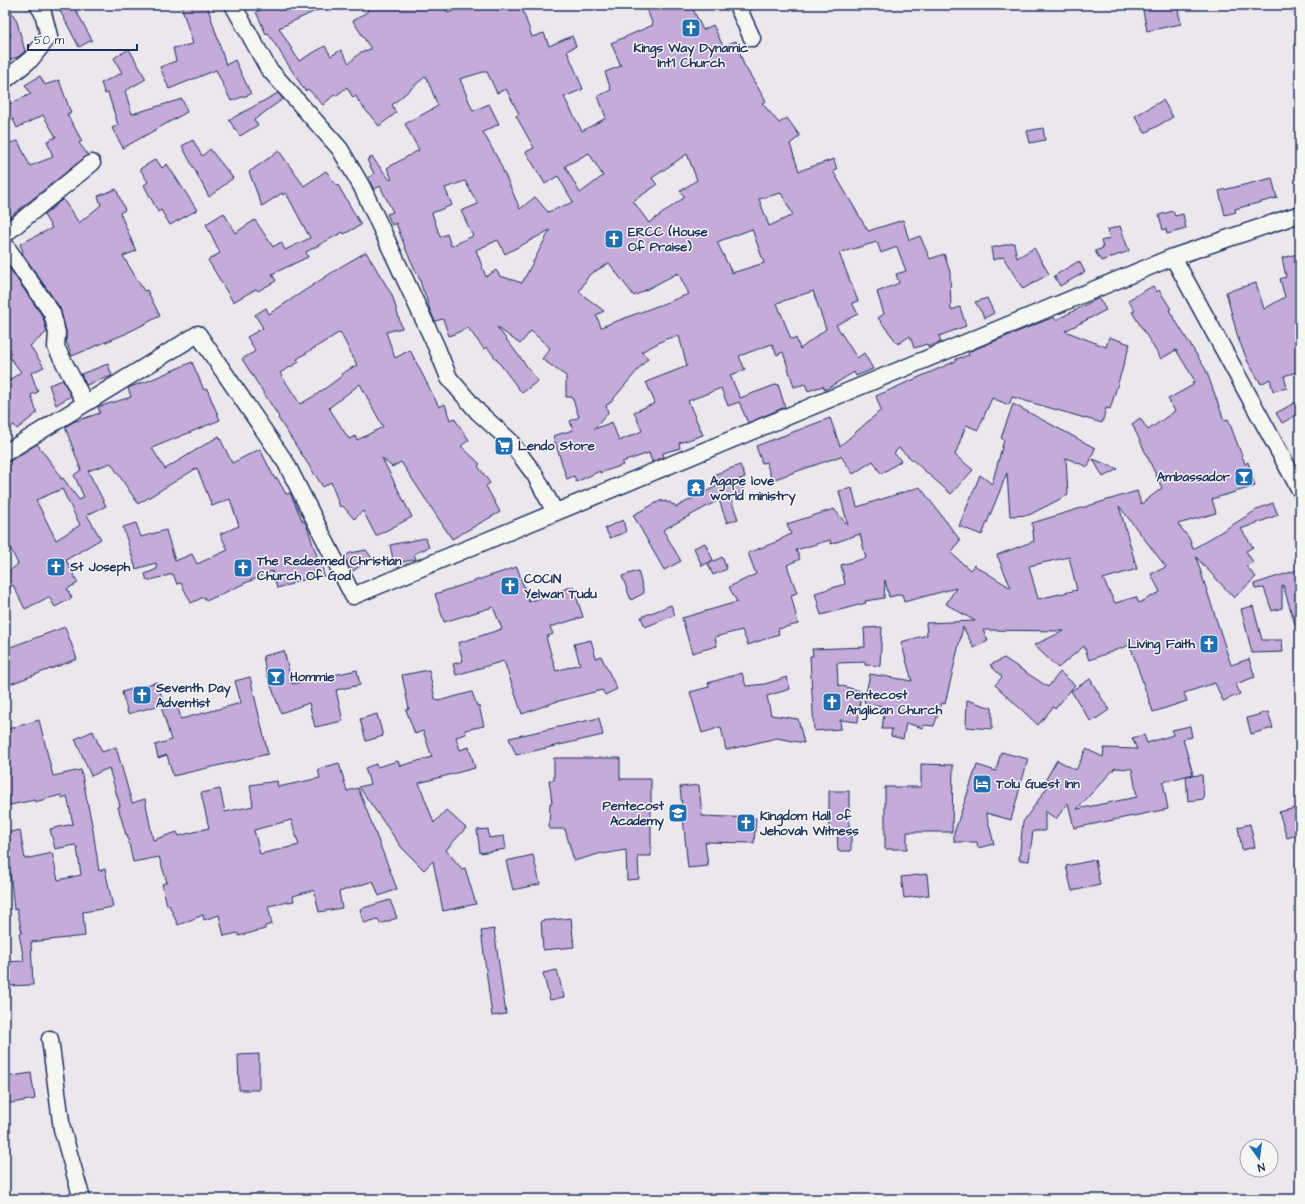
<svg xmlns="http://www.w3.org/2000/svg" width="1305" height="1204" font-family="'Architects Daughter',sans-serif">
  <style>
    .building { fill: #c4abd9; stroke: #1b2f5e; fill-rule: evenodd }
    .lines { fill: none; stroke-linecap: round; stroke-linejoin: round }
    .minor-casing { stroke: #1b2f5e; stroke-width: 19 }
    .minor { stroke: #f6f6f2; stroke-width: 16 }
    .labels { text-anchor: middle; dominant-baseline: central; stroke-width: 3; stroke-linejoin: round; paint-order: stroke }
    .poi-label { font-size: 13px; font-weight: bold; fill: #1b2f5e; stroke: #f6f6f2; text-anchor: start }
  </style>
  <rect width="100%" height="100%" fill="#ece7ed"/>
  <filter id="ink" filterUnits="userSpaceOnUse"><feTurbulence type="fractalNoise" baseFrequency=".025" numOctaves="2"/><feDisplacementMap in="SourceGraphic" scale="8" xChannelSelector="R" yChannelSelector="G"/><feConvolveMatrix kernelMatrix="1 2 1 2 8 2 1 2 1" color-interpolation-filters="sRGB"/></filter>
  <g filter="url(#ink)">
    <path class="building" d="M 5,5 L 8,5 L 17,22 L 25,51 L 18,57 L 5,61 L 5,37 L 11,36 L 5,25 Z
      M 57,5 L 73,5 L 92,40 L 79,47 Z
      M 181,5 L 207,5 L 226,65 L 235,60 L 251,94 L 231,101 L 216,70 L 169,89 L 160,67 L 176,61 L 173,48 L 193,44 Z
      M 268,5 L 328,5 L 279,28 L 299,61 L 325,46 L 331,56 L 341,50 L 349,63 L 361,52 L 371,49 L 353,21 L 368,11 L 367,9 L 374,5 L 442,5 L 448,13 L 467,5 L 521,5 L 532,37 L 544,33 L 549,46 L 572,36 L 576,46 L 567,51 L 583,89 L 564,97 L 582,131 L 606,118 L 598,96 L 611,90 L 605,72 L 621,66 L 611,43 L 653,25 L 645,5 L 691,5 L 703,30 L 713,25 L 723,46 L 736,41 L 744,65 L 766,101 L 762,103 L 779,123 L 787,118 L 800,136 L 790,144 L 799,171 L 834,159 L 837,170 L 833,171 L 868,231 L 903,220 L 909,240 L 920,236 L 930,259 L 944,254 L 950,272 L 951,310 L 960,307 L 966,326 L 939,336 L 941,342 L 928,347 L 927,344 L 914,348 L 910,336 L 898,344 L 878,318 L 884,314 L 877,292 L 899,283 L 896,274 L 906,271 L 897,247 L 881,253 L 877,242 L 839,253 L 858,301 L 852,303 L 858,314 L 836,325 L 857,358 L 864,353 L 873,369 L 856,376 L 854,372 L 825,390 L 823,386 L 808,391 L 805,384 L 794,387 L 783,352 L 777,355 L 772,344 L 739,356 L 745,370 L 730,375 L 740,398 L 778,384 L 785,407 L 748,423 L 739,402 L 728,406 L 721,388 L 688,401 L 703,435 L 679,443 L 680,448 L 663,453 L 664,457 L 652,462 L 649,453 L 622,462 L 623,465 L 600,473 L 600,471 L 576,482 L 574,476 L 567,479 L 553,436 L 573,430 L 570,421 L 579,417 L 572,397 L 566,397 L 566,376 L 542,359 L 550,348 L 531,331 L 520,344 L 497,327 L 538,381 L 522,393 L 487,347 L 484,349 L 468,328 L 449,336 L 443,319 L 435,321 L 430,310 L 424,291 L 423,291 L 420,280 L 406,250 L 396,223 L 392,225 L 387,214 L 393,212 L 380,186 L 374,190 L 368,178 L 374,174 L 367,160 L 372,157 L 390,180 L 392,179 L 387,168 L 419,150 L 405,124 L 438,106 L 426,76 L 392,105 L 396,113 L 379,126 L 359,102 L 356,96 L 353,98 L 347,87 L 336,96 L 335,94 L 323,105 L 308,89 L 306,91 L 303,88 L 268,33 L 266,34 L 256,12 ZM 483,72 L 487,72 L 497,93 L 506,89 L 519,114 L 516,116 L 534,148 L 526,152 L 545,184 L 558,176 L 573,202 L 548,212 L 535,197 L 520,209 L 498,159 L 483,132 L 499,124 L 489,104 L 473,111 L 460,79 ZM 589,153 L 603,176 L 580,193 L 565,166 ZM 687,154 L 697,180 L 680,191 L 685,197 L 649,223 L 633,201 L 657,185 L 652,178 ZM 465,181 L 478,204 L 461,211 L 473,236 L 451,246 L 447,234 L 440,237 L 432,213 L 452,205 L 445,188 ZM 781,193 L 793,215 L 769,226 L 759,199 ZM 752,229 L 764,263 L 732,273 L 717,242 ZM 550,230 L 522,283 L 500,276 L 496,270 L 486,277 L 476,250 L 498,240 L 505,254 ZM 609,263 L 634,296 L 678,273 L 689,294 L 601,327 L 596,315 L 604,311 L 579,292 L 589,275 ZM 813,291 L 826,329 L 800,349 L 796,338 L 791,339 L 777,303 ZM 679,336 L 687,366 L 646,382 L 655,403 L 634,412 L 642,431 L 619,441 L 612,422 L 594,429 L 608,413 L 606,405 L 609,404 L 648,358 L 641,352 L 666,339 Z
      M 1142,5 L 1177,5 L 1181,24 L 1147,31 Z
      M 129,49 L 146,79 L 125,91 L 132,114 L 182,99 L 187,112 L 123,148 L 112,128 L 118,125 L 108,93 L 105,94 L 101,83 L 122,73 L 114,58 Z
      M 40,76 L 45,85 L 59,80 L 71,113 L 67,114 L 82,141 L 79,143 L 88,155 L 5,221 L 5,144 L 18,141 L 30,166 L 53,157 L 47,141 L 56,137 L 43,115 L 17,128 L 13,119 L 5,120 L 5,106 L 31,94 L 25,85 Z
      M 278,93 L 283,99 L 254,120 L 258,125 L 240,136 L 229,120 Z
      M 1163,100 L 1173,117 L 1145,133 L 1135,116 Z
      M 1043,128 L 1045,140 L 1030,143 L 1027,131 Z
      M 193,140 L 202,156 L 210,149 L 233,178 L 209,197 L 182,146 Z
      M 279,151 L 304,186 L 326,171 L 337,186 L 338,185 L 361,225 L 344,234 L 343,232 L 306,252 L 308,257 L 272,274 L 276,281 L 258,291 L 256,289 L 233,302 L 208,260 L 220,253 L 206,224 L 224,213 L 235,233 L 255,220 L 273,247 L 281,242 L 285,250 L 310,238 L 286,193 L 283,195 L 282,193 L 262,206 L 249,172 Z
      M 156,159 L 162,168 L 167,164 L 197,210 L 170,225 L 161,210 L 158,212 L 144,185 L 148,182 L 140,169 Z
      M 1272,178 L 1277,198 L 1235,209 L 1236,212 L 1225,215 L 1219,191 Z
      M 116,189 L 125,210 L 120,213 L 136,251 L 123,256 L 144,291 L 147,290 L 160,316 L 125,334 L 72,356 L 66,341 L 66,331 L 60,308 L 22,253 L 23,252 L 20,244 L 52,228 L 44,215 L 63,199 L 79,223 L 101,205 L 98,196 Z
      M 1173,211 L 1175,216 L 1183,214 L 1186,229 L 1167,234 L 1166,229 L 1163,230 L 1159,215 Z
      M 1120,226 L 1129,251 L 1101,261 L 1095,251 L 1103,248 L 1101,241 L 1110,238 L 1107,230 Z
      M 1014,243 L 1017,258 L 1034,248 L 1049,274 L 1023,289 L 1003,257 L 993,260 L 991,248 Z
      M 366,252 L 392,295 L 402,328 L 386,332 L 395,358 L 410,350 L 439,407 L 445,404 L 450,420 L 454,418 L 469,440 L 461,446 L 480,464 L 478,466 L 490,483 L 486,486 L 500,512 L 452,539 L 401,462 L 392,467 L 382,458 L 412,517 L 376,536 L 363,511 L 354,519 L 343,506 L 340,507 L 331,482 L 323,487 L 278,418 L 279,417 L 242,359 L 254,352 L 255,350 L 247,337 L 263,328 L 255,315 L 266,308 L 269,314 L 342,266 ZM 340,332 L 357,365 L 341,374 L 342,376 L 316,395 L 300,404 L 280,373 L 299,362 L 297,359 ZM 360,384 L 383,427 L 357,440 L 355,436 L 349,439 L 329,408 Z
      M 1297,254 L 1300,268 L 1300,371 L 1284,376 L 1287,388 L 1273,391 L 1270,379 L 1261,384 L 1248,362 L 1238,338 L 1226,292 L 1256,283 L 1264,309 L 1285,297 L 1280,279 L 1286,277 L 1282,258 Z
      M 1079,261 L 1085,272 L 1060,286 L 1054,276 Z
      M 6,263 L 43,317 L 47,332 L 30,346 L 44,367 L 31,373 L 38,392 L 31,395 L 37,413 L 17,429 L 14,425 L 5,432 L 5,383 L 21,372 L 5,351 Z
      M 1153,286 L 1157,292 L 1159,290 L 1171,309 L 1169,310 L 1206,370 L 1224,420 L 1228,419 L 1245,464 L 1248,462 L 1255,486 L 1212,499 L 1216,513 L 1178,524 L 1189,538 L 1193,549 L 1260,508 L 1273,503 L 1278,515 L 1241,529 L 1253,547 L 1246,551 L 1253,562 L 1246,566 L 1256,577 L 1234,598 L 1196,557 L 1231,665 L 1249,659 L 1255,677 L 1236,684 L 1240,694 L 1223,701 L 1215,683 L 1184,693 L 1187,701 L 1153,712 L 1130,645 L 1089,660 L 1084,646 L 1058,668 L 1034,645 L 1064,631 L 983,630 L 988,641 L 974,648 L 963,627 L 945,704 L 942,703 L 934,726 L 923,725 L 923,728 L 906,723 L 903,739 L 891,736 L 892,729 L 882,729 L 885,707 L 864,702 L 870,674 L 912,681 L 901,642 L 927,635 L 926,623 L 975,621 L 946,604 L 956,588 L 904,602 L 902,594 L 889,597 L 885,580 L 884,598 L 865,601 L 866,603 L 821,615 L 815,593 L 845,584 L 841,565 L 866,558 L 860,534 L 831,544 L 830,540 L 796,550 L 800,559 L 787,565 L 797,593 L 791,595 L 798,624 L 778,629 L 779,634 L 748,645 L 742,630 L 715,637 L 717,646 L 692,653 L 682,618 L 737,602 L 729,587 L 756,574 L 748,553 L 781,540 L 781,539 L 791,534 L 787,524 L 834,509 L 848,526 L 839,491 L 852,488 L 857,507 L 920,487 L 960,540 L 951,553 L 970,570 L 974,565 L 1011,588 L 997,555 L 1034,541 L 1032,523 L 1137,491 L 1141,504 L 1162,488 L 1132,424 L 1140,418 L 1148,430 L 1175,411 L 1168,399 L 1193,385 L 1192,382 L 1195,381 L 1176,350 L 1161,359 L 1132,312 L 1135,311 L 1128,300 ZM 1119,506 L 1166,567 L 1151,574 L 1160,592 L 1139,603 L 1136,597 L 1115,603 L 1103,579 L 1137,569 ZM 1069,557 L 1077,590 L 1038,599 L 1029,566 Z
      M 987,298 L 994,313 L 985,318 L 975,302 Z
      M 1099,298 L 1106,310 L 1065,331 L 1106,347 L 1109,337 L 1130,344 L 1110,409 L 1106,408 L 1102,423 L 1012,397 L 1009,405 L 992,398 L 978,430 L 966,425 L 955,455 L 973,470 L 951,494 L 899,448 L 894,453 L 901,461 L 881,474 L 873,461 L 853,474 L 841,456 L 772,480 L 766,462 L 762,463 L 756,446 L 830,418 L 840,446 L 881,410 L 876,396 L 956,361 L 956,359 L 969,355 L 968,352 L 1044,321 L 1054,317 L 1056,320 Z
      M 192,362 L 204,390 L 207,389 L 220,420 L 152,448 L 165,469 L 219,436 L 232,463 L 260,449 L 275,479 L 277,478 L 286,494 L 290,493 L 303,522 L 305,521 L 319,562 L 321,561 L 324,576 L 292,582 L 292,584 L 277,588 L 272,571 L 206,601 L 204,597 L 191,603 L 181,583 L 177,584 L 173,574 L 147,581 L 145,574 L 157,569 L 156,563 L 136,569 L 123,527 L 136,523 L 141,537 L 166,530 L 175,561 L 192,554 L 197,564 L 228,550 L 220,534 L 239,526 L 230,499 L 212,506 L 197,468 L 138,504 L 111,463 L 88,471 L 106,506 L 87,515 L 101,539 L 66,560 L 78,583 L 67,589 L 72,598 L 55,607 L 49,597 L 25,609 L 13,585 L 10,587 L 5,580 L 5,575 L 18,564 L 5,537 L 5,504 L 11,501 L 5,490 L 5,464 L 37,444 L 58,472 L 61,479 L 63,478 L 79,500 L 84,497 L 74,475 L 81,470 L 65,427 L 73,422 L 100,413 L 98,407 L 131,397 L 128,388 L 130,387 L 148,381 ZM 62,489 L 80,525 L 56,540 L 36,500 Z
      M 108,364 L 112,376 L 86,385 L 81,374 Z
      M 63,380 L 71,396 L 56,405 L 49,385 Z
      M 1300,400 L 1300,413 L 1282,423 L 1276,413 Z
      M 1013,404 L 1095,448 L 1088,467 L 1066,458 L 1068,495 L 1029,515 L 1010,516 L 1007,473 L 982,535 L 959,526 L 980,475 L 992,484 L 1004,440 L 1001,438 Z
      M 1093,459 L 1118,469 L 1103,477 Z
      M 740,465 L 745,477 L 740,479 L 744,492 L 730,497 L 738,519 L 727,523 L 719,500 L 663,530 L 681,561 L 664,570 L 633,515 L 662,500 L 662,502 L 666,501 L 667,503 L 670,502 L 672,505 L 674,504 L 676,507 L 717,486 L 713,475 Z
      M 623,520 L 626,532 L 610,538 L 605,528 Z
      M 425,538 L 429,547 L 414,554 L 416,559 L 394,564 L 390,545 Z
      M 705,543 L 713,560 L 702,566 L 694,548 Z
      M 366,550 L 372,558 L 353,571 L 344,557 L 350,553 Z
      M 722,557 L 727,569 L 713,575 L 708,564 Z
      M 517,567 L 529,602 L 573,586 L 583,617 L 550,627 L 553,634 L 546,637 L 556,671 L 580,664 L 574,644 L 591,640 L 596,658 L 601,656 L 617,689 L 605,695 L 602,690 L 555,702 L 522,714 L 504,661 L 456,675 L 453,664 L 463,661 L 458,643 L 502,629 L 493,607 L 444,622 L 435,594 Z
      M 1300,569 L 1300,631 L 1297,631 L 1283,585 L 1282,585 L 1282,608 L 1272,611 L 1264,588 L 1255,589 L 1254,584 Z
      M 638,571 L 644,593 L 631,600 L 622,576 Z
      M 671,605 L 675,615 L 645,627 L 641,617 Z
      M 1253,606 L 1262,640 L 1282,640 L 1283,652 L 1252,653 L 1241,609 Z
      M 65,627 L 77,659 L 5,686 L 5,649 Z
      M 882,627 L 880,666 L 865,665 L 865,662 L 837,663 L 838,685 L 861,691 L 858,722 L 840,720 L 841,729 L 814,731 L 810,656 L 813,656 L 812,649 L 865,647 L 864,628 Z
      M 284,651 L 292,684 L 357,670 L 360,685 L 336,690 L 343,721 L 315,727 L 309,703 L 281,713 L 266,672 L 263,656 Z
      M 1004,658 L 1048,687 L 1060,672 L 1075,685 L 1055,709 L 1053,707 L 1038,725 L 995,685 L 1002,677 L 990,665 Z
      M 429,670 L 435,699 L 437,699 L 438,701 L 472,692 L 477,706 L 479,706 L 484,726 L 465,730 L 466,734 L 456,737 L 460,750 L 469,747 L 475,768 L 419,783 L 434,823 L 446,810 L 466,828 L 446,850 L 462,869 L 465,868 L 476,904 L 443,911 L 433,861 L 424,870 L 402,848 L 359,787 L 370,784 L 365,768 L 376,764 L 377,767 L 398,761 L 400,766 L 432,757 L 423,731 L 415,734 L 406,710 L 409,709 L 402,675 Z
      M 742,673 L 746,686 L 765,684 L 787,677 L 790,689 L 767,696 L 771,715 L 798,719 L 804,743 L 777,738 L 726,750 L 721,727 L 702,733 L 690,692 L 709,687 L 708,683 Z
      M 250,677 L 268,754 L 173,776 L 167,755 L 158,758 L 155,745 L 171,740 L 162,709 L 177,704 L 181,719 L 241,703 L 235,681 Z
      M 1090,679 L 1109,710 L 1091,722 L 1071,691 Z
      M 157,682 L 164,704 L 128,714 L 122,692 Z
      M 967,700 L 992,708 L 992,729 L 966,727 Z
      M 1268,712 L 1273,728 L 1251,734 L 1247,718 Z
      M 377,714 L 383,736 L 366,741 L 360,719 Z
      M 599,718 L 603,735 L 516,755 L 509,738 Z
      M 39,720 L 53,776 L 81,770 L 93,830 L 99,871 L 105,869 L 113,907 L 83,912 L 85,936 L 31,942 L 33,985 L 5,986 L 5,962 L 24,961 L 19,933 L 22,933 L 17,909 L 14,910 L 10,871 L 5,872 L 5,833 L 20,830 L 25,859 L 52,853 L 58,880 L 81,875 L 77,847 L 75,845 L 55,849 L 50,829 L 73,824 L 67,796 L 62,798 L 61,795 L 35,802 L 35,800 L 5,806 L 5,730 Z
      M 1190,726 L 1192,737 L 1183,739 L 1193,774 L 1163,782 L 1168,809 L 1074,828 L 1068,803 L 1056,819 L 1045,811 L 1045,831 L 1033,831 L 1029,861 L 1019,860 L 1023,822 L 1051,782 L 1046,779 L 1057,760 L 1076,770 L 1086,749 L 1103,757 L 1104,748 L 1137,749 L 1132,738 L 1144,735 L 1147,743 L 1173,735 L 1172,730 ZM 1115,768 L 1132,769 L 1137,797 L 1077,809 Z
      M 93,731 L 102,752 L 116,747 L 132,803 L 145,799 L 153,840 L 177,832 L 179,836 L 209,828 L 201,793 L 220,789 L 225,812 L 253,806 L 250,785 L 277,781 L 278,787 L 320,778 L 318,769 L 339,763 L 347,791 L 358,788 L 397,889 L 379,896 L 373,881 L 339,892 L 342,908 L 319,912 L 314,890 L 293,896 L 294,901 L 268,906 L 272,924 L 265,926 L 265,929 L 239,936 L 238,933 L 224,936 L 219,915 L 204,920 L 203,915 L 178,925 L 169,905 L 167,905 L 162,884 L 167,882 L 159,857 L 133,862 L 127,834 L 126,835 L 118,807 L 120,806 L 109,768 L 91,776 L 75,739 ZM 291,820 L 299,845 L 260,854 L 254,830 Z
      M 1001,752 L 1028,759 L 1011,820 L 986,813 L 994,844 L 978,848 L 977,842 L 954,842 L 954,833 L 977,765 L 996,771 Z
      M 554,758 L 620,758 L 620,779 L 651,779 L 651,856 L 638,856 L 639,879 L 627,880 L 626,850 L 603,854 L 602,853 L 574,861 L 565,829 L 549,829 L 550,803 L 552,803 L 549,780 L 554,780 Z
      M 921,764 L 953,765 L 952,832 L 907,832 L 907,849 L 885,849 L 885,787 L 921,787 Z
      M 1202,775 L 1204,799 L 1188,801 L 1186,776 Z
      M 699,785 L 702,816 L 756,818 L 754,843 L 705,842 L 708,866 L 688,868 L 680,787 Z
      M 829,791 L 849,791 L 849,835 L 851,835 L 851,851 L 838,851 L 837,832 L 829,832 Z
      M 1300,807 L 1300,834 L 1287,838 L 1279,812 Z
      M 1250,824 L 1255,847 L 1242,850 L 1238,827 Z
      M 488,829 L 489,838 L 504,836 L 506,849 L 480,853 L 477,830 Z
      M 533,855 L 540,884 L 513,890 L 506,861 Z
      M 1095,860 L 1100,885 L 1072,891 L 1066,866 Z
      M 927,874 L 929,895 L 904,898 L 901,877 Z
      M 390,900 L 397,918 L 380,924 L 378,919 L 364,923 L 360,909 Z
      M 571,918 L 574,947 L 543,950 L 541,921 Z
      M 494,929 L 506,1014 L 492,1016 L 481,931 Z
      M 557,970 L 564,997 L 550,1000 L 543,973 Z
      M 259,1054 L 259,1090 L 239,1090 L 238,1055 Z
      M 31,1073 L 35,1099 L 5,1104 L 5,1077 Z"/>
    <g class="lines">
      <defs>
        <path id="minor" d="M 233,5 L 268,68 L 340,149 L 362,187 L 436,346 L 449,378 L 478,412 L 509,440 L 535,475 L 555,512
          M 737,5 L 752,38
          M 5,80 L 31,59 L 49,36 L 43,13 L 38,5
          M 5,234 L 92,163
          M 5,245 L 52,313 L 57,333 L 56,347 L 85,403
          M 1173,257 L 1300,490
          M 5,453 L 198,334 L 286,463 L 353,596 L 1173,257 L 1300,214
          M 50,1039 L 62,1129 L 82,1199"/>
      </defs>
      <use href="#minor" class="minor-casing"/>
      <use href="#minor" class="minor"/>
    </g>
  </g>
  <defs>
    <symbol id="church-square" viewBox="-11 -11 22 22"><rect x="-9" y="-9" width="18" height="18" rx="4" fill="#1f6fb2" stroke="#f6f6f2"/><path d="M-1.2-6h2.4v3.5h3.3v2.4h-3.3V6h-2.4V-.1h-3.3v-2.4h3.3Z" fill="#fff"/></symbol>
    <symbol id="supermarket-square" viewBox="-11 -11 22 22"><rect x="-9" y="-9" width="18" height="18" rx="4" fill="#1f6fb2" stroke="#f6f6f2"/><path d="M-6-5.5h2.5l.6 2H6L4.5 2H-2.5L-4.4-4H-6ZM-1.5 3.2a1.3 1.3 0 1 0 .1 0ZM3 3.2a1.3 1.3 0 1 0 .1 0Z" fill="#fff"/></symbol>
    <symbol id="bar-square" viewBox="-11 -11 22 22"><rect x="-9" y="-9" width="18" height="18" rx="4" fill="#1f6fb2" stroke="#f6f6f2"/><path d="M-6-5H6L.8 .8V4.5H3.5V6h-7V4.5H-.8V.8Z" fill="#fff"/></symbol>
    <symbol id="temple-square" viewBox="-11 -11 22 22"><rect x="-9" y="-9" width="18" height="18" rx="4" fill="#1f6fb2" stroke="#f6f6f2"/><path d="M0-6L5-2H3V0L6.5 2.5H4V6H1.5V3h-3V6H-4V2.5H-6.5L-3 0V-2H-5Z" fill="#fff"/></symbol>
    <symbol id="hotel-square" viewBox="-11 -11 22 22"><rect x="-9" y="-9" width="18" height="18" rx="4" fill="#1f6fb2" stroke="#f6f6f2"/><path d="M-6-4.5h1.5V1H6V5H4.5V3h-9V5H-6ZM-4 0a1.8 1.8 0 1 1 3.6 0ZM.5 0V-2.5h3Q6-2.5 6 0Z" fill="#fff"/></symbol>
    <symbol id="school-square" viewBox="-11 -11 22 22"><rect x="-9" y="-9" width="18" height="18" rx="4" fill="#1f6fb2" stroke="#f6f6f2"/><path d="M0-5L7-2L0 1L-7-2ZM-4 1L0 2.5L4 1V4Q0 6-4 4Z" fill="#fff"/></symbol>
  </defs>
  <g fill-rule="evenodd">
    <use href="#church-square" x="680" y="17" width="22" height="22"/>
    <use href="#church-square" x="603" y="228" width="22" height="22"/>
    <use href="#supermarket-square" x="493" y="435" width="22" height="22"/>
    <use href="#bar-square" x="1233" y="466" width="22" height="22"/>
    <use href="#temple-square" x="685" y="477" width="22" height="22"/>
    <use href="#church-square" x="45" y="556" width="22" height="22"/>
    <use href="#church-square" x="232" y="557" width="22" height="22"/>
    <use href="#church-square" x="499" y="575" width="22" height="22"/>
    <use href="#church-square" x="1198" y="633" width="22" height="22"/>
    <use href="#bar-square" x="265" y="666" width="22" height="22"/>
    <use href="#church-square" x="131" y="684" width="22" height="22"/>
    <use href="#church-square" x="821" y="691" width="22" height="22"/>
    <use href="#hotel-square" x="971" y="773" width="22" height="22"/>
    <use href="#school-square" x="667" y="802" width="22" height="22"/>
    <use href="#church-square" x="735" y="812" width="22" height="22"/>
  </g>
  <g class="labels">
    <g class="poi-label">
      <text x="691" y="48" text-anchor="middle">Kings Way Dynamic<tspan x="691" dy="15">Int'l Church</tspan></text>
      <text x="628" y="232">ERCC (House<tspan x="628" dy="15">Of Praise)</tspan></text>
      <text x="518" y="446">Lendo Store</text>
      <text x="1230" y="477" text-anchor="end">Ambassador</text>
      <text x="710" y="481">Agape love<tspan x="710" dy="15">world ministry</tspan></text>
      <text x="257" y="561">The Redeemed Christian<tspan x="257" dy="15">Church Of God</tspan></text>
      <text x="70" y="567">St Joseph</text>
      <text x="524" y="579">COCIN<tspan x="524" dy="15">Yelwan Tudu</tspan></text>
      <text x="1195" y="644" text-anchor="end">Living Faith</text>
      <text x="290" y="677">Hommie</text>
      <text x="156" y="688">Seventh Day<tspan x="156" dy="15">Adventist</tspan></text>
      <text x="846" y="695">Pentecost<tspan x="846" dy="15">Anglican Church</tspan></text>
      <text x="996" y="784">Tolu Guest Inn</text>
      <text x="664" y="806" text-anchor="end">Pentecost<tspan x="664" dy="15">Academy</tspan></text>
      <text x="760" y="816">Kingdom Hall of<tspan x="760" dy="15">Jehovah Witness</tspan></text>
    </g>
  </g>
  <rect width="1305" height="1204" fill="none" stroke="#f6f6f2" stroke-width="20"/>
  <rect x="10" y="10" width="1285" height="1184" fill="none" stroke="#1b2f5e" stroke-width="1.5" filter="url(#ink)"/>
  <g transform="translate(1259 1158) rotate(166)"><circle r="19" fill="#f6f6f2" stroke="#9ea6b7"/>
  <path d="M0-3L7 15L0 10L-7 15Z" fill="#1f6fb2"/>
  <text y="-6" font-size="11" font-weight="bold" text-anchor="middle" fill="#1b2f5e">N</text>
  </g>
  <path d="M28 44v6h109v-6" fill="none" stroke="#1b2f5e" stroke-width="2"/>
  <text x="34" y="44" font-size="12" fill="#1b2f5e" stroke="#f6f6f2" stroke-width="3" paint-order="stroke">50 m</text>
</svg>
